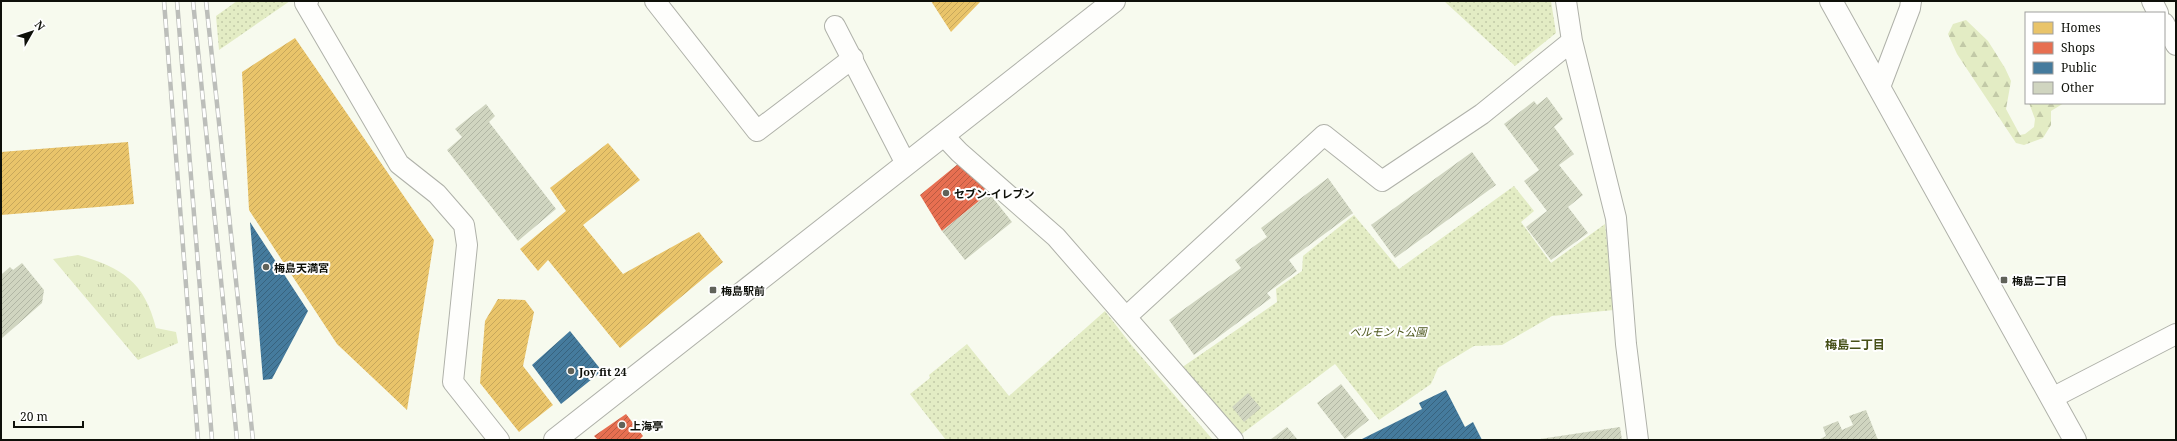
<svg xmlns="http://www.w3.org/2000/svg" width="2177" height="441" font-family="'Noto Serif','Noto Sans JP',serif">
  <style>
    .grass { fill: url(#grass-tufts) }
    .forest { fill: url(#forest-firs) }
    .park { fill: url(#park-dots) }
    .homes { fill: url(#homes-hatch) }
    .shops { fill: url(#shops-hatch) }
    .public { fill: url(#public-hatch) }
    .building { fill: url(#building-hatch) }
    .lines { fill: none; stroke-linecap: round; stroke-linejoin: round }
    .minor-casing { stroke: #afb1a9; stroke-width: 22 }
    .tertiary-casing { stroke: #afb1a9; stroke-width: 24 }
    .minor { stroke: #fefefc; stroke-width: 20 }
    .tertiary { stroke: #fefefc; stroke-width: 22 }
    .rail-casing { stroke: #bcbeba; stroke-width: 4.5 }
    .rail { stroke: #fff; stroke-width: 3; stroke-dasharray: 9; stroke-linecap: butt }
    .poi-dot { fill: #606259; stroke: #fff; stroke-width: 1.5 }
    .labels { text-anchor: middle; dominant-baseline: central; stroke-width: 4; stroke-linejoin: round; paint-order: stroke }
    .poi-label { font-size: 11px; font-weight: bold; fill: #0e1009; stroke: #fff; text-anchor: start }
    .park-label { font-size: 11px; font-style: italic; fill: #4e581e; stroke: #fff }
    .neighbourhood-label { font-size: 12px; font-weight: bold; fill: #465017; stroke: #fff }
  </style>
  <defs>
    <pattern id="grass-tufts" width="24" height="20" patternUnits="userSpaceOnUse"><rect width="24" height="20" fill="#e3ecc4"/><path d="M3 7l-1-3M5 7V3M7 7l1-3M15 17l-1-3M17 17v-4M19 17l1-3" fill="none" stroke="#c2c9a7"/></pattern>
    <pattern id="forest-firs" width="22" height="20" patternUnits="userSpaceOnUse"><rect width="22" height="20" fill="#e3ecc4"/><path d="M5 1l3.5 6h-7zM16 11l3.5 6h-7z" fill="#c2c9a7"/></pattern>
    <pattern id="park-dots" width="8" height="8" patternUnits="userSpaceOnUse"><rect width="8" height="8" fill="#e3ecc4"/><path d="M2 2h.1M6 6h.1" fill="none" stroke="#c2c9a7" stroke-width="1.8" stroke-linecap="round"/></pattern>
    <pattern id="homes-hatch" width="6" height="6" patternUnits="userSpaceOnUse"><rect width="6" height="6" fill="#e9c46a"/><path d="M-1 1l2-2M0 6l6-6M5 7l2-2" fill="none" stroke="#c7a75b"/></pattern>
    <pattern id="shops-hatch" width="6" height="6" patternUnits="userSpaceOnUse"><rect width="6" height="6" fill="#e76f51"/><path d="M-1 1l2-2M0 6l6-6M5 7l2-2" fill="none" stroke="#ba5a41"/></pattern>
    <pattern id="public-hatch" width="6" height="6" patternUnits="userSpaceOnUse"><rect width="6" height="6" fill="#457b9d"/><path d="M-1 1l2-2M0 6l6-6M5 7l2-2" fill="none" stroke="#38637e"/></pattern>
    <pattern id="building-hatch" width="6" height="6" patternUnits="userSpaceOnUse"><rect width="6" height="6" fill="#d0d5c0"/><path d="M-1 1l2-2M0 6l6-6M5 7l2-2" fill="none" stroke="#b1b6a4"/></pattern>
  </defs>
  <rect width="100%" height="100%" fill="#f7faee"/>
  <path class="grass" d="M 78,255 C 121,267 145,282 156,328 L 176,332 L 178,343 L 138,360 L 53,259 Z"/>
  <path class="forest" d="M 1966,20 L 1988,41 L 2005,68 L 2011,81 L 2006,109 L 2020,135 L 2025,134 L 2034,127 L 2035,119 L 2029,103 L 2064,103 L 2051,111 L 2051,125 L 2043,138 L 2024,145 L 2016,143 L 1957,54 L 1948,34 L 1953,24 Z"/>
  <path class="park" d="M 237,1 L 290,1 L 219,50 L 216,16 Z
    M 1444,1 L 1518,1 L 1519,3 L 1523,1 L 1551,1 L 1556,33 L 1515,66 Z
    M 1514,186 L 1534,211 L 1521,222 L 1551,263 L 1605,224 L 1614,310 L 1552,316 L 1502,345 L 1474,346 L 1438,368 L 1431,384 L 1379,420 L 1335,364 L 1239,436 L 1181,368 L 1277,302 L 1276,289 L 1302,271 L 1303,256 L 1354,215 L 1399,269 Z
    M 1105,311 L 1133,347 L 1213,440 L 946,440 L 910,394 L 930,378 L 929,375 L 967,344 L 1009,396 Z"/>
  <path class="homes" d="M 931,1 L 981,1 L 951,32 Z
    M 295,38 L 434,240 L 407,410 L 337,344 L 249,210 L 242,72 Z
    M 128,142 L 134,204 L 1,215 L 1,152 Z
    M 608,143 L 640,180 L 583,225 L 623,274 L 699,232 L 723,262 L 620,348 L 548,260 L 538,271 L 520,249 L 566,211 L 550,188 Z
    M 498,299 L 525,300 L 534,312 L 523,366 L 553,405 L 519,432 L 480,383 L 485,321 Z"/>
  <path class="shops" d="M 958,164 L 979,181 L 989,193 L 942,231 L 920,195 Z
    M 626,414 L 643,436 L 639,440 L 598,440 L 594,436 Z"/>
  <path class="public" d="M 250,222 L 308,311 L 272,379 L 263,380 Z
    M 570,331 L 602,371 L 561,404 L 532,365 Z
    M 1446,390 L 1465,427 L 1473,422 L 1482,440 L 1360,440 L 1422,409 L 1419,403 Z"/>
  <path class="building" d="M 1547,97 L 1563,119 L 1554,127 L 1574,154 L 1559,165 L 1583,195 L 1568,207 L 1588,233 L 1551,260 L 1526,227 L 1547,211 L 1524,181 L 1539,170 L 1504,124 L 1534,101 L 1537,105 Z
    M 486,104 L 495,116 L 489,122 L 556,209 L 518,241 L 447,150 L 462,137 L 455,129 Z
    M 1472,152 L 1496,185 L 1395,258 L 1371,225 Z
    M 1328,178 L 1353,213 L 1289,260 L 1297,271 L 1267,293 L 1271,298 L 1194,355 L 1169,320 L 1241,268 L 1235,260 L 1267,237 L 1261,228 Z
    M 989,193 L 1012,222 L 965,260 L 942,231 Z
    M 22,263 L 44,290 L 42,303 L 1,339 L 1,275 L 10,267 L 13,270 Z
    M 1341,384 L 1369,420 L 1345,439 L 1317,403 Z
    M 1248,393 L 1261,408 L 1244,422 L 1232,407 Z
    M 1866,410 L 1878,440 L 1818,440 L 1826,436 L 1823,427 L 1838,421 L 1842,430 L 1853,425 L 1849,416 Z
    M 1287,427 L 1298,440 L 1270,440 Z
    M 1620,427 L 1622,440 L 1541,440 L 1540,439 Z"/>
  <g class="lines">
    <defs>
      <path id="minor" d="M 308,1 L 305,3 L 399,164 L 437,194 L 464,225 L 467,245 L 453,382 L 499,440
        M 655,1 L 757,131 L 853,58
        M 1566,1 L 1572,41 L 1616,218 L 1626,344 L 1638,440
        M 2152,1 L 2158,13
        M 2164,23 L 2176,45
        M 835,26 L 906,164
        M 1880,87 L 1910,8 L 1911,1
        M 943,135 L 959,152 L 1056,237 L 1233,440
        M 1126,317 L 1324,135 L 1382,181 L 1482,114 L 1572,41
        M 2052,398 L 2176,334"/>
      <path id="tertiary" d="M 1831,1 L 2075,440
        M 555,440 L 1114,1"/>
    </defs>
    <use href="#minor" class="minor-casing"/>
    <use href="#tertiary" class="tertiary-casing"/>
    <use href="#minor" class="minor"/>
    <use href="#tertiary" class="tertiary"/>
    <defs>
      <path id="rail" d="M 164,1 L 198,440
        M 177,1 L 212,440
        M 193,1 L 237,440
        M 206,1 L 253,440"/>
    </defs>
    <use href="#rail" class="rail-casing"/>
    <use href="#rail" class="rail"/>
  </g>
  <g class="poi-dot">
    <circle cx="946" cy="193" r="4"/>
    <circle cx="266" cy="267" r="4"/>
    <rect x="2000" y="276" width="8" height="8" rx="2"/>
    <rect x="709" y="286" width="8" height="8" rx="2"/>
    <circle cx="571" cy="371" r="4"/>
    <circle cx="622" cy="425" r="4"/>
  </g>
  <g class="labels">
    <g class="poi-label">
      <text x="954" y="193">セブン-イレブン</text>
      <text x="274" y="267">梅島天満宮</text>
      <text x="2012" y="280">梅島二丁目</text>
      <text x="721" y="290">梅島駅前</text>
      <text x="579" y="371">Joy fit 24</text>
      <text x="630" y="425">上海亭</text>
    </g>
    <g class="park-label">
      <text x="1388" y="331">ベルモント公園</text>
    </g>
    <g class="neighbourhood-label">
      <text x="1855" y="344">梅島二丁目</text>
    </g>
  </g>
  <rect width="2177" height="441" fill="none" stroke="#0e1009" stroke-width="4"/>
  <rect x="2025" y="12" width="140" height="92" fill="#ffffff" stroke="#9f9f9d"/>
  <rect x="2033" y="22" width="20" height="12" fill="#e9c46a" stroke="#9f9f9d"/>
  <text x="2061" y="32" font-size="12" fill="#0e1009">Homes</text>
  <rect x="2033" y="42" width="20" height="12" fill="#e76f51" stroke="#9f9f9d"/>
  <text x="2061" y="52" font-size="12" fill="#0e1009">Shops</text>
  <rect x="2033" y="62" width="20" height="12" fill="#457b9d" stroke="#9f9f9d"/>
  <text x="2061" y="72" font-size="12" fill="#0e1009">Public</text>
  <rect x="2033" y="82" width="20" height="12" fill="#d0d5c0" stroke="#9f9f9d"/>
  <text x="2061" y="92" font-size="12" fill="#0e1009">Other</text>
  <g transform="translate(32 32) rotate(51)" stroke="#ffffff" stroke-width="3" paint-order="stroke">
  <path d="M0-3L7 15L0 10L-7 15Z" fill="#0e1009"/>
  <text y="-6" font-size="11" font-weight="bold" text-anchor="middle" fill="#0e1009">N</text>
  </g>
  <path d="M14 421v6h69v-6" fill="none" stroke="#0e1009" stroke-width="2"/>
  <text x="20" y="421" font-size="12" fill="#0e1009" stroke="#ffffff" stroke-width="3" paint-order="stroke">20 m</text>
</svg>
